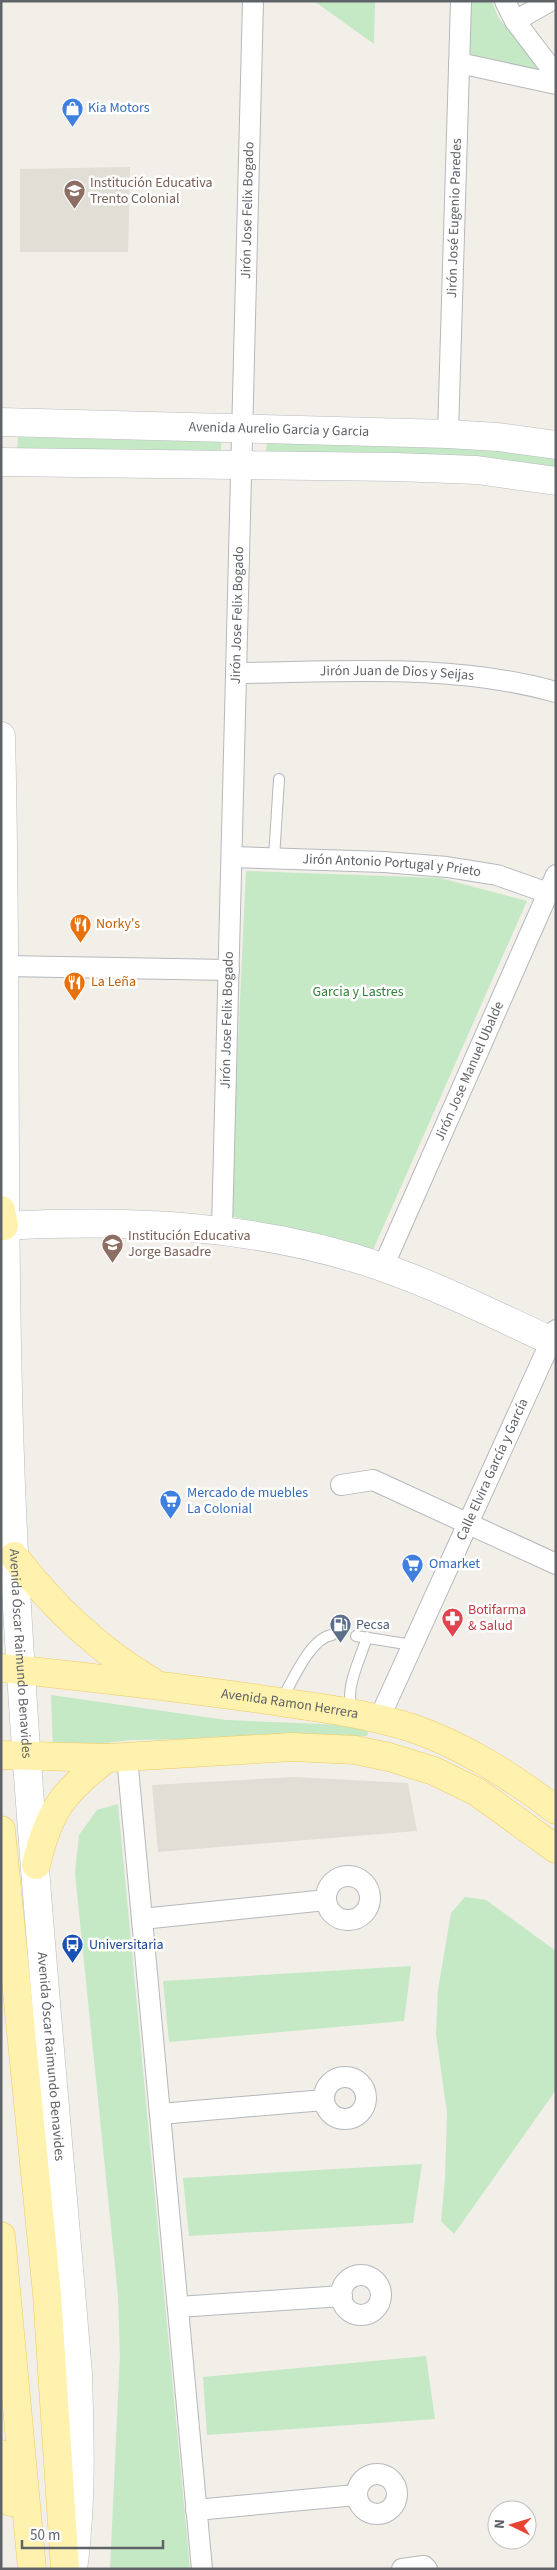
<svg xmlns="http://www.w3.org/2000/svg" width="557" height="2570" font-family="'Source Sans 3',sans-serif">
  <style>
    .education { fill: #e1ded6 }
    .green { fill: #c5e8c5 }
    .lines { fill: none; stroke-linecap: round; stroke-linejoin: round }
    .lane-casing { stroke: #b5b8bc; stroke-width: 12 }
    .street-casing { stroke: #b5b8bc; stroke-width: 22 }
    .secondary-casing { stroke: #b6babf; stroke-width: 29 }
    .primary-casing { stroke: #f2c960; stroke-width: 29 }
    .lane { stroke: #fff; stroke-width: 10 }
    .street { stroke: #fff; stroke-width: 20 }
    .secondary { stroke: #fff; stroke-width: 28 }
    .primary { stroke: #fff2af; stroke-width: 28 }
    .labels { text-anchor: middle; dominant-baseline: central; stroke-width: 5; stroke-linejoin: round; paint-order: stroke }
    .shop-label { font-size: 14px; fill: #366cbe; stroke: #fff; text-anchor: start }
    .education-label { font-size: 14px; fill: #785e54; stroke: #fff; text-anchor: start }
    .street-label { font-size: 14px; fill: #5f6368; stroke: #fff }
    .food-label { font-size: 14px; fill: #c56008; stroke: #fff; text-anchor: start }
    .park-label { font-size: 14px; fill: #348238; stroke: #fff }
    .health-label { font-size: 14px; fill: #be3a42; stroke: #fff; text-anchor: start }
    .service-label { font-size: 14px; fill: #4e5e75; stroke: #fff; text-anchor: start }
    .transit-label { font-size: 14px; fill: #164399; stroke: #fff; text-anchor: start }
  </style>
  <rect width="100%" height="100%" fill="#f1efe8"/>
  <path class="education" d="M 130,167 L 128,252 L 20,252 L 20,169 Z
    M 294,1777 L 408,1783 L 417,1831 L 158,1852 L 152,1785 Z"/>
  <path class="green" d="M 314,1 L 375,1 L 374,44 Z
    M 470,1 L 492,1 L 498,17 L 535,64 L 537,71 L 469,54 Z
    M 18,437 L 221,442 L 221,454 L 17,451 Z
    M 267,440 L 450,442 L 556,457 L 556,476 L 266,452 Z
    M 246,871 L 440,878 L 527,901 L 373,1250 L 230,1216 Z
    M 51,1695 L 226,1720 L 370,1726 L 367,1736 L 131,1740 L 53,1749 Z
    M 118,1804 L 190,2569 L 110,2569 L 120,2355 L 118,2296 L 75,1873 L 79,1835 L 97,1810 Z
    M 465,1897 L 486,1900 L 556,1951 L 556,2090 L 454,2234 L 441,2221 L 445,2180 L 447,2113 L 436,2034 L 438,1990 L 451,1913 Z
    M 411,1966 L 404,2021 L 169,2042 L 163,1981 Z
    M 422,2164 L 413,2223 L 189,2236 L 183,2178 Z
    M 426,2356 L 435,2419 L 207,2435 L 203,2377 Z"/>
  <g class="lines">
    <defs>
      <path id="lane" d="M 274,858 L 279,779
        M 356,1636 L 412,1645
        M 281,1701 C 292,1682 310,1638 332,1635
        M 354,1711 C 342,1692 361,1658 367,1637"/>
      <g id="street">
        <path d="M 505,1 L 515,21 L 556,75"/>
        <path d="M 515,21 L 550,1"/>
        <path d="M 459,63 L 556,84"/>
        <path id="s1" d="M 448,434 L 461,1"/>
        <path id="s2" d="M 236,673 C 342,672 453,663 556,692"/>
        <path id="s3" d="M 232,857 L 384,862 L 447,867 L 497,875 L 548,893"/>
        <path d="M 5,966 L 229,970"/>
        <path id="s4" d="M 222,1229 L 253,1"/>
        <path id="s5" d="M 383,1267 L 556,875"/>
        <path d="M 341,1485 L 373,1480 L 556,1564"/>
        <path id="s6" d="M 379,1719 L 556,1330"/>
        <path d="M 127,1757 L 202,2569"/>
        <circle cx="348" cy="1898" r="22"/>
        <path d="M 142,1919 L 326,1900"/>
        <circle cx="345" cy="2098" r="21"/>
        <path d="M 160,2114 L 324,2100"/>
        <circle cx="361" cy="2295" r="20"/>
        <path d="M 178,2307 L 342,2296"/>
        <circle cx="377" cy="2494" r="20"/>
        <path d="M 196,2510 L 356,2495"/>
        <path d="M 402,2569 L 424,2566 L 427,2569"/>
      </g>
      <g id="secondary">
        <path id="s7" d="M 1,422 L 448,434 L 498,437 L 556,445"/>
        <path d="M 1,462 L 396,467 L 477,470 L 556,481"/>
        <path id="s8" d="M 1,736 C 8,1008 0,1280 14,1552 C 28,1826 55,2100 78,2374 C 80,2439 82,2504 73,2569"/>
        <path d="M 4,1226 C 131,1219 261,1225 382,1267 C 442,1288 499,1317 556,1343"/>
      </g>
      <g id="primary">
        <path d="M 1,1210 L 4,1226"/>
        <path d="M 14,1556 C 53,1607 96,1648 151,1681"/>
        <path id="s9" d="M 1,1668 C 88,1677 174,1687 260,1699 C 311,1707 363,1712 412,1728 C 465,1746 512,1777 556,1810"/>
        <path d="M 1,1755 L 107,1758 L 292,1747 L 355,1750 L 389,1757 L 434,1771 L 477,1792 L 556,1849"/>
        <path d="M 1,1830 L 47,2294 L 65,2569"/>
        <path d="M 36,1865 C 49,1810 63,1792 107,1758"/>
        <path d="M 1,2236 L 32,2569"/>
        <path d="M 1,2454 L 11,2502"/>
      </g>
    </defs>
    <use href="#lane" class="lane-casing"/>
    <use href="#street" class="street-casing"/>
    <use href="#secondary" class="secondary-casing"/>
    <use href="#primary" class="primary-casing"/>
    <use href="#lane" class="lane"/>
    <use href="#street" class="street"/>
    <use href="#secondary" class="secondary"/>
    <use href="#primary" class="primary"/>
  </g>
  <defs>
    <symbol id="shop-pin" viewBox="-11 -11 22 30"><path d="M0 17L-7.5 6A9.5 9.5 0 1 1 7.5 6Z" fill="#3f7fe0" stroke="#fff"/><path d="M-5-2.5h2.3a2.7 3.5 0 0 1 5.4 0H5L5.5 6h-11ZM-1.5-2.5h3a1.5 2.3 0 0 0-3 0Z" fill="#fff"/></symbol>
    <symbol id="school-pin" viewBox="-11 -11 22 30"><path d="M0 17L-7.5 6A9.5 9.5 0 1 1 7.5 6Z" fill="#8d6e63" stroke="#fff"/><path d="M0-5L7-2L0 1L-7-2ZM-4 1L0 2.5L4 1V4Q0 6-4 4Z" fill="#fff"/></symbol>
    <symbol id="restaurant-pin" viewBox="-11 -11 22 30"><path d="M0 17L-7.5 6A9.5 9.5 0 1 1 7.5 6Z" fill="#e8710a" stroke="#fff"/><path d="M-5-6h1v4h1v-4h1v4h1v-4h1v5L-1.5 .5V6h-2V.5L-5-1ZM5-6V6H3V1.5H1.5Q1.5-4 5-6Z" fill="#fff"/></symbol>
    <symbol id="supermarket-pin" viewBox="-11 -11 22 30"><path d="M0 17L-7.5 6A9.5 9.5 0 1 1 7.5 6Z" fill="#3f7fe0" stroke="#fff"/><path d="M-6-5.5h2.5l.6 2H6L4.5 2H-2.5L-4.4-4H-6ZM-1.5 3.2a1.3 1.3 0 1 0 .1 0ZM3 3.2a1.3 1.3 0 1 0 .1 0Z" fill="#fff"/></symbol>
    <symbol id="pharmacy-pin" viewBox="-11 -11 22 30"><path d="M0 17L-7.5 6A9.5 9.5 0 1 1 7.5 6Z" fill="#e0444e" stroke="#fff"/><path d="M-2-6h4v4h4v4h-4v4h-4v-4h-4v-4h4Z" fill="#fff"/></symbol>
    <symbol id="fuel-pin" viewBox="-11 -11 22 30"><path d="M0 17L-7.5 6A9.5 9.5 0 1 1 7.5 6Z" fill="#5c6f8a" stroke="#fff"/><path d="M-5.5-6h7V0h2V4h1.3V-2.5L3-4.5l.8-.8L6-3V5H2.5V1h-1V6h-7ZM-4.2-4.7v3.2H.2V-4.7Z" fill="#fff"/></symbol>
    <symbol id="bus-pin" viewBox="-11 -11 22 30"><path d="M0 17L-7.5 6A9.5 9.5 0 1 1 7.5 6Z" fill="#1a4fb4" stroke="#fff"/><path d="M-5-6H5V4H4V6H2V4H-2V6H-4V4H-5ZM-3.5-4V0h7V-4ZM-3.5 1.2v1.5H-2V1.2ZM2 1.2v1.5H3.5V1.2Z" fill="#fff"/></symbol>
  </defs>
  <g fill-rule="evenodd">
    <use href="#shop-pin" x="60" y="96" width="25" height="34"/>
    <use href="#school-pin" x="62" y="178" width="25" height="34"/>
    <use href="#restaurant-pin" x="68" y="912" width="25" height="34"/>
    <use href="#restaurant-pin" x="62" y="970" width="25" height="34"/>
    <use href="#school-pin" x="100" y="1232" width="25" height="34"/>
    <use href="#supermarket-pin" x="158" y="1488" width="25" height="34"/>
    <use href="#supermarket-pin" x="400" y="1552" width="25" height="34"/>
    <use href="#pharmacy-pin" x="440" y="1606" width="25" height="34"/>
    <use href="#fuel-pin" x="328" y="1612" width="25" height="34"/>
    <use href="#bus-pin" x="60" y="1932" width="25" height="34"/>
  </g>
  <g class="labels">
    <g class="shop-label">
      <text x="88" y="108">Kia Motors</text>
      <text x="187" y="1493">Mercado de muebles<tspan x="187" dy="16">La Colonial</tspan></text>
      <text x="429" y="1564">Omarket</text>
    </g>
    <g class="education-label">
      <text x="90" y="183">Institución Educativa<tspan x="90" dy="16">Trento Colonial</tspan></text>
      <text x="128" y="1236">Institución Educativa<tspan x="128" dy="16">Jorge Basadre</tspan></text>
    </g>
    <g class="street-label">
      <text stroke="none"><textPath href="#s4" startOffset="1019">Jirón Jose Felix Bogado</textPath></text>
      <text stroke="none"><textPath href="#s1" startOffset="216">Jirón José Eugenio Paredes</textPath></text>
      <text stroke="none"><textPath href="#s7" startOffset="278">Avenida Aurelio Garcia y Garcia</textPath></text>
      <text stroke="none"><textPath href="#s4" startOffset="614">Jirón Jose Felix Bogado</textPath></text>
      <text stroke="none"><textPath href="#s2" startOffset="161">Jirón Juan de Dios y Seijas</textPath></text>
      <text stroke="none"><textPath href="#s3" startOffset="160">Jirón Antonio Portugal y Prieto</textPath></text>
      <text stroke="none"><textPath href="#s4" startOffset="209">Jirón Jose Felix Bogado</textPath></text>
      <text stroke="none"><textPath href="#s5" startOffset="214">Jirón Jose Manuel Ubalde</textPath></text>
      <text stroke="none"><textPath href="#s6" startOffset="274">Calle Elvira García y García</textPath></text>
      <text stroke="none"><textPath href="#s8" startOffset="918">Avenida Óscar Raimundo Benavides</textPath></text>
      <text stroke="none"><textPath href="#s9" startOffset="291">Avenida Ramon Herrera</textPath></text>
      <text stroke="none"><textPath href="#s8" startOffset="1322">Avenida Óscar Raimundo Benavides</textPath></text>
    </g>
    <g class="food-label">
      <text x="96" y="924">Norky's</text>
      <text x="91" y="982">La Leña</text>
    </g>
    <g class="park-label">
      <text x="358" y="992">Garcia y Lastres</text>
    </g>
    <g class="health-label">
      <text x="468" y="1610">Botifarma<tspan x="468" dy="16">&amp; Salud</tspan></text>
    </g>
    <g class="service-label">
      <text x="356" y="1625">Pecsa</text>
    </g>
    <g class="transit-label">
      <text x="89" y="1945">Universitaria</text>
    </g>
  </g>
  <rect width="557" height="2570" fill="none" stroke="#5f6368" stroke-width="5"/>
  <g transform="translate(512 2525) rotate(275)"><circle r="24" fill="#ffffff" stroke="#bfc1c3"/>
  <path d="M0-4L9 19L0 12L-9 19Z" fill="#ea4335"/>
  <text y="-8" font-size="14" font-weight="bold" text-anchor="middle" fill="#5f6368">N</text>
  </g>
  <path d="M22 2540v8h141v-8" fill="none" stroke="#5f6368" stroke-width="2.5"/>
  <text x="30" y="2540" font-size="15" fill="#5f6368" stroke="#ffffff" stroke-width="4" paint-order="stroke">50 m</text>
</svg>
